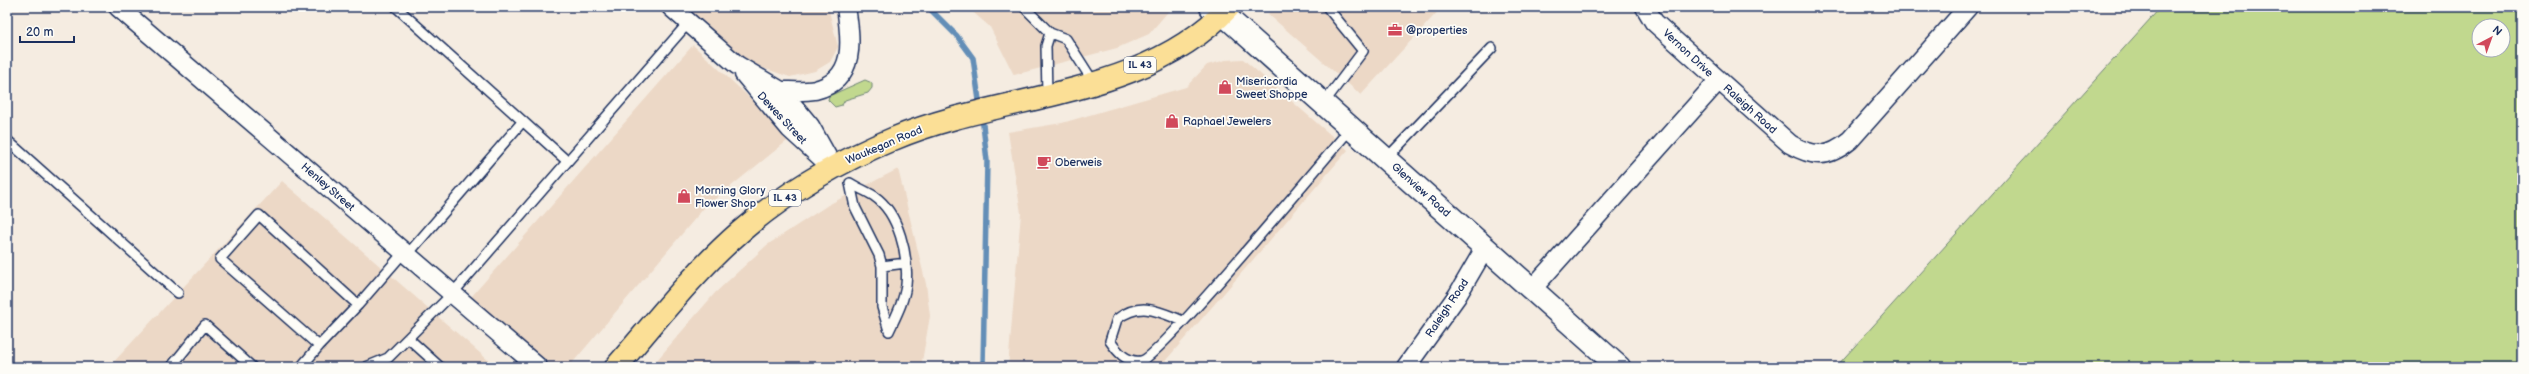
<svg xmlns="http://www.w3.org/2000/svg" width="2529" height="374" font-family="'Balsamiq Sans',sans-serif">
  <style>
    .built { fill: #ecd8c6 }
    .green { fill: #c1d88e; stroke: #6e8476; fill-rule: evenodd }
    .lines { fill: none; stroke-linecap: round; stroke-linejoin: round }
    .stream { stroke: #638eb7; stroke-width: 5.5 }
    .service-casing { stroke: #1b2f5e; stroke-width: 12 }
    .minor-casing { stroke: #1b2f5e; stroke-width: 21 }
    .secondary-casing { stroke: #1b2f5e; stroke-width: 25 }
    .primary-casing { stroke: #1b2f5e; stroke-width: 25 }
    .service { stroke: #fdfcf7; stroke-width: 9 }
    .minor { stroke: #fdfcf7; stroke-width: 18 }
    .secondary { stroke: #fdfcf7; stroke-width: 22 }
    .primary { stroke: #fbdf96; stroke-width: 22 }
    .labels { text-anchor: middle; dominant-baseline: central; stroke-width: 3.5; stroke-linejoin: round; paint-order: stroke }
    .shield { fill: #fdfcf7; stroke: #5f6c8c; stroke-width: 1 }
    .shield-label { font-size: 10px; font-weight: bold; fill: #1b2f5e }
    .poi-label { font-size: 11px; fill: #1b2f5e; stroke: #fdfcf7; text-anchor: start }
    .street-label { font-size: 11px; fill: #1b2f5e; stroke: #fdfcf7 }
  </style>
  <rect width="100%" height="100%" fill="#f5ece1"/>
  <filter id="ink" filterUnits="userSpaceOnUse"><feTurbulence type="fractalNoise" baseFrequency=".025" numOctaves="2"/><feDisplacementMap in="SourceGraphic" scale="8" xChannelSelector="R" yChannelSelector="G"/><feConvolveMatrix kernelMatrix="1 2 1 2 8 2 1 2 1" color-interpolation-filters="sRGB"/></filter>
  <g filter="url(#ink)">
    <path class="built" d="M 685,7 L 828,7 L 838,47 L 830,62 L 815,71 L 790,77 L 745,62 Z
      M 967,7 L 1172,7 L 1149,34 L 1117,48 L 1014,75 L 990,27 Z
      M 1274,7 L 1442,7 L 1361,95 L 1268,14 Z
      M 693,45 L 792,137 L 704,208 L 569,367 L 552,367 L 471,297 Z
      M 1243,59 L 1348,150 L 1160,367 L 1008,367 L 1021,213 L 1008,132 L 1062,123 L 1186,87 L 1207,65 L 1226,60 Z
      M 898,169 L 926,284 L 930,316 L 921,367 L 651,367 L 715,293 L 767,245 L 828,205 Z
      M 282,181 L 496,367 L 109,367 Z"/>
    <path class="green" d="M 2161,7 L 2522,7 L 2522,367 L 1836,367 ZM 2479,26 L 2503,26 L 2503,50 L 2479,50 Z
      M 865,80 L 872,83 L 872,88 L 868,93 L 845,100 L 842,105 L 835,107 L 828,100 L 829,96 Z"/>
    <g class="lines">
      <path class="stream" d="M 928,7 L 957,36 L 973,58 L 980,107
        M 982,116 L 987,161 L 983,367"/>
      <defs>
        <path id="service" d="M 396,7 L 567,161
          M 1024,7 L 1050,33 L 1066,39 L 1094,83
          M 1047,95 L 1046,46 L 1050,33
          M 1323,104 L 1363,51 L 1327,7
          M 7,140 L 178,293
          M 1386,159 L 1492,48
          M 850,183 C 858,188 866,191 874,196 C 899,213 909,256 906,285 C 904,301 896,316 889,331
          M 850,183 L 855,207 L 879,255 L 882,266 L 882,307 L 889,331
          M 407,255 L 523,121
          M 882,266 L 906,263
          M 1183,321 C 1158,311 1141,301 1117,319 L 1110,341 C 1117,351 1126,363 1141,361 C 1158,359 1326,157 1351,128
          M 408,338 L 440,367
          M 319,346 L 358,305
          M 171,367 L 205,325 L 252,367
          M 301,367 L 319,346 L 220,259 L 259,215 L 358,305 L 404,252
          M 366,367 L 388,358 L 452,294 L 689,22"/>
        <path id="minor" d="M 118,7 L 538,367
          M 671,7 L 737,65 L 781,91 L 810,126 L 833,167
          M 1645,7 L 1654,22 L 1790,144 C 1814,158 1828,158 1850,140 L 1968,7
          M 744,74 L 790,129 L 824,160
          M 781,91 C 792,91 805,92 815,90 C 857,80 851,39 846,7
          M 1532,289 L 1718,81
          M 1406,367 L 1457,296 L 1485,248"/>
        <path id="secondary" d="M 1211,7 L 1223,14 L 1619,367"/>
        <path id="primary" d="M 616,367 C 656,321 694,272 740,232 C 785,193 838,162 893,139 C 1003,92 1142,100 1229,7"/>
      </defs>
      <use href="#service" class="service-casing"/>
      <use href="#minor" class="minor-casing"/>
      <use href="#secondary" class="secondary-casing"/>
      <use href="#primary" class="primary-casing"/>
      <use href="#service" class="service"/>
      <use href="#minor" class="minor"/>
      <use href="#secondary" class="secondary"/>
      <use href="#primary" class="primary"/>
    </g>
  </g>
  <defs>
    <symbol id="office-bare" viewBox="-9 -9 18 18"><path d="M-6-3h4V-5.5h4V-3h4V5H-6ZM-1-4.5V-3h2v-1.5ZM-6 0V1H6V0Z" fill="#d1495b" stroke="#fdfcf7" stroke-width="2.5" paint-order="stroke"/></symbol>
    <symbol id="shop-bare" viewBox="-9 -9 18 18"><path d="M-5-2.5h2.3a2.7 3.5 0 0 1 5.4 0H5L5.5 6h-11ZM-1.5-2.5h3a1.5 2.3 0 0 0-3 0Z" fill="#d1495b" stroke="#fdfcf7" stroke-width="2.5" paint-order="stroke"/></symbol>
    <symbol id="cafe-bare" viewBox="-9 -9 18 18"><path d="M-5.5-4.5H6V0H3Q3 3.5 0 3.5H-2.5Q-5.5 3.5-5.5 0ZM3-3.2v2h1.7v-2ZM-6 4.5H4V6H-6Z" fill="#d1495b" stroke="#fdfcf7" stroke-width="2.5" paint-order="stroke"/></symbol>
  </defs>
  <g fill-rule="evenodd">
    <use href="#office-bare" x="1385" y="20" width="20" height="20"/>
    <use href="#shop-bare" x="1215" y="77" width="20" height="20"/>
    <use href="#shop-bare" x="1162" y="111" width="20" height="20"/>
    <use href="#cafe-bare" x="1034" y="152" width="20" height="20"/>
    <use href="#shop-bare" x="674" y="186" width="20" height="20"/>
  </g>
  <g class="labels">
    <g class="shield">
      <rect x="1124" y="57" width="32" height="16" rx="3"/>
      <rect x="769" y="190" width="32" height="16" rx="3"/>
    </g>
    <g class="shield-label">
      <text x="1140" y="65">IL 43</text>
      <text x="785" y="198">IL 43</text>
    </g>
    <g class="poi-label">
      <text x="1406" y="30">@properties</text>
      <text x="1236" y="81">Misericordia<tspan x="1236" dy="13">Sweet Shoppe</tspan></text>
      <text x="1183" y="121">Raphael Jewelers</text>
      <text x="1055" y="162">Oberweis</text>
      <text x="695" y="190">Morning Glory<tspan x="695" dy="13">Flower Shop</tspan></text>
    </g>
    <g class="street-label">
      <text transform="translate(1688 53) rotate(43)">Vernon Drive</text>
      <text transform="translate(1750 109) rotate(42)">Raleigh Road</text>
      <text transform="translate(782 118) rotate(47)">Dewes Street</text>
      <text transform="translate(884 145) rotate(-23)">Waukegan Road</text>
      <text transform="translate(328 187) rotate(41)">Henley Street</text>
      <text transform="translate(1421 190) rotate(42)">Glenview Road</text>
      <text transform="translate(1447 308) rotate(-56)">Raleigh Road</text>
    </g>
  </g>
  <rect width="2529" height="374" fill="none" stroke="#fdfcf7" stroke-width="24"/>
  <rect x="12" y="12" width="2505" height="350" fill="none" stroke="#1b2f5e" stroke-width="1.5" filter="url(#ink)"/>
  <g transform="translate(2491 38) rotate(41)"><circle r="19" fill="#fdfcf7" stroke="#a3aaba"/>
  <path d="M0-3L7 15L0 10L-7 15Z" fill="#d1495b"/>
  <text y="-6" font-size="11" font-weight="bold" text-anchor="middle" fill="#1b2f5e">N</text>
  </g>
  <path d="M20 36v6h54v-6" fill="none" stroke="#1b2f5e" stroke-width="2"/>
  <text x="26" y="36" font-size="12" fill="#1b2f5e" stroke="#fdfcf7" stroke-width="3" paint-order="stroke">20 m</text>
</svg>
